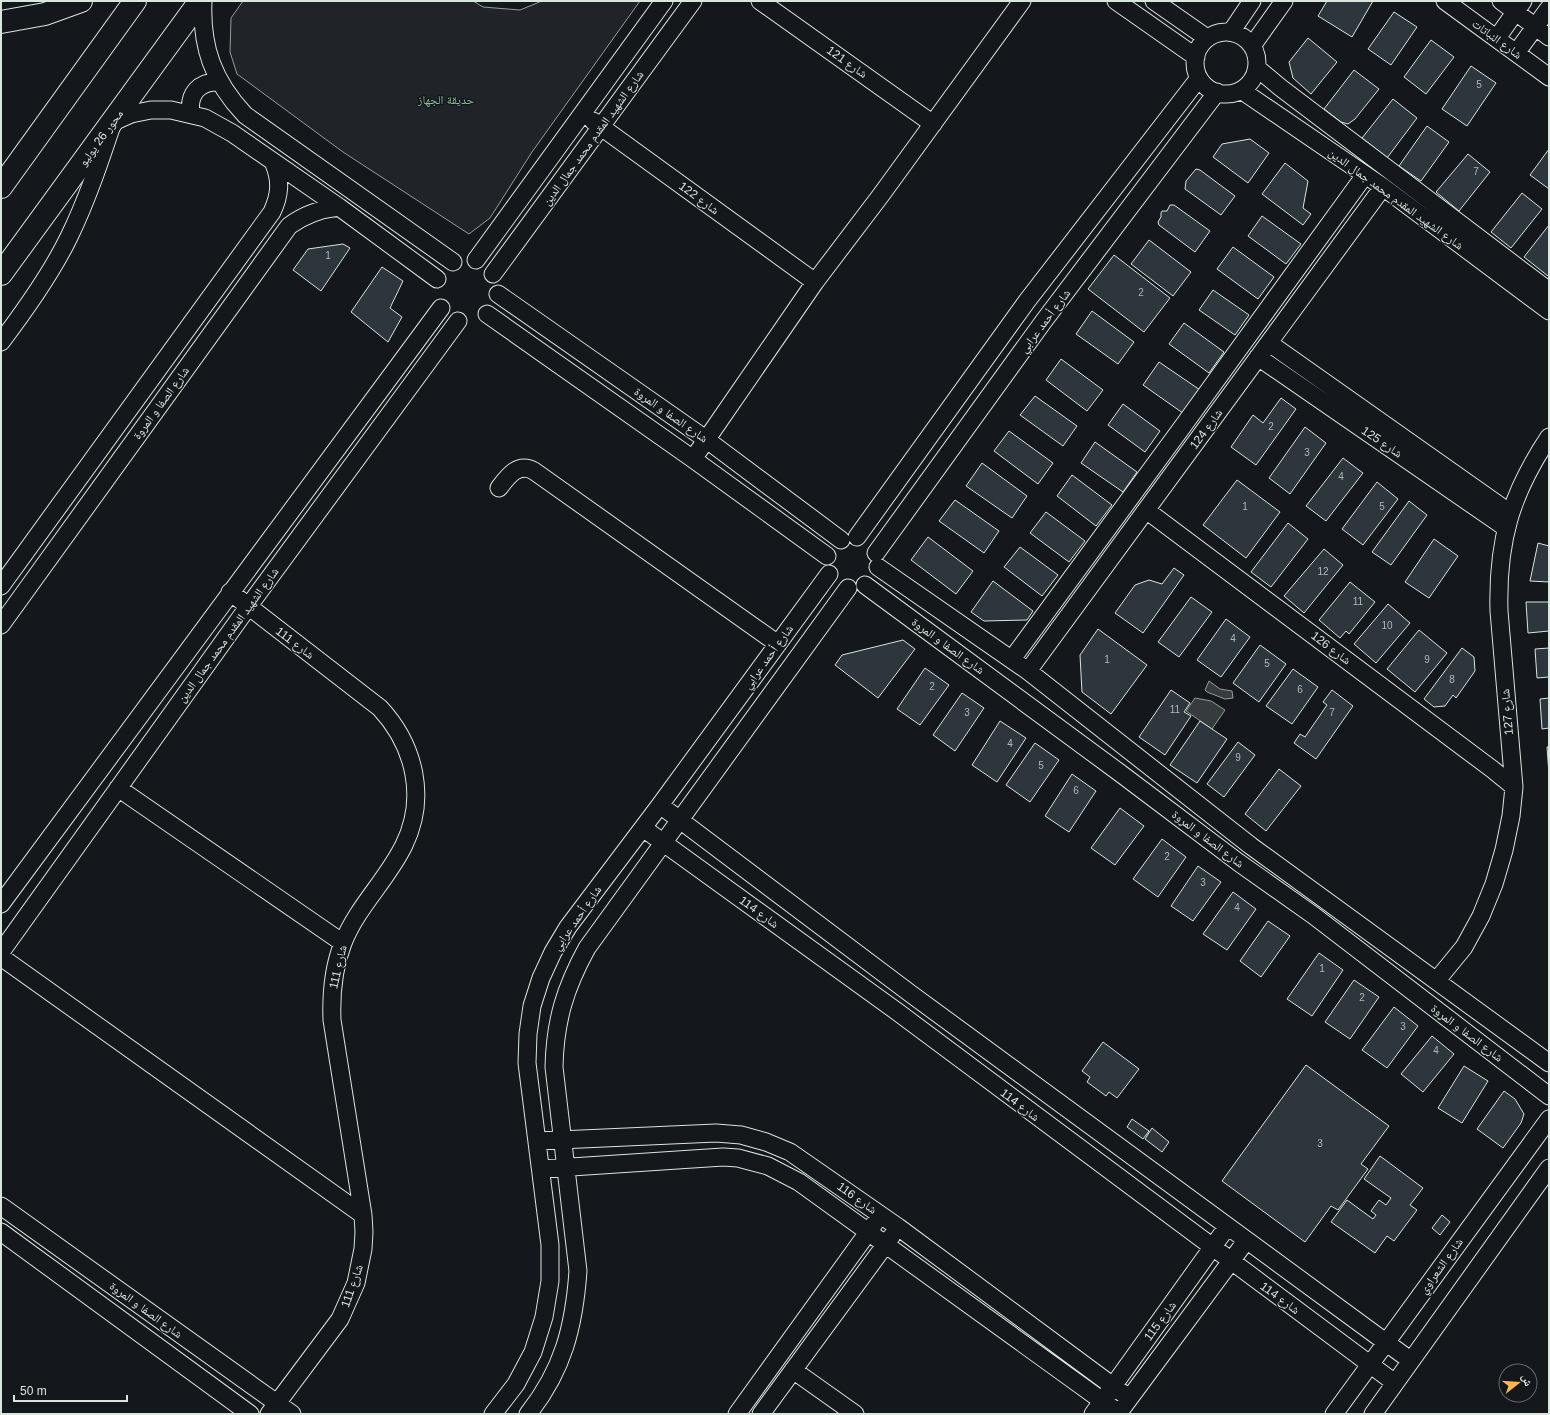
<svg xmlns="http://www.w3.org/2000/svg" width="1550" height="1415" font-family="Arial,'Noto Naskh Arabic',sans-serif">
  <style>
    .green { fill: #202428; stroke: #939e99 }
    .water { fill: #363b3e; stroke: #939e99 }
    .building { fill: #2c363c; stroke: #d8e6dc }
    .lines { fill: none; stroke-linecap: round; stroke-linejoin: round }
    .minor-casing { stroke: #d8e6dc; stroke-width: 19 }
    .major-casing { stroke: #d8e6dc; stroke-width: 24 }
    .highway-casing { stroke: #d8e6dc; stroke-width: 24 }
    .minor { stroke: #14181c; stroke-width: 17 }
    .major { stroke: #14181c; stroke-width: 22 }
    .highway { stroke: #14181c; stroke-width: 22 }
    .labels { text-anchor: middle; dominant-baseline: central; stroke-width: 3; stroke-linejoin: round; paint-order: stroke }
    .number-label { font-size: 10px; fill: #adbab4 }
    .street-label { font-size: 12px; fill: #d8e6dc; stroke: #14181c }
    .park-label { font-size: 12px; fill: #8ac095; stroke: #14181c }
  </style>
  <rect width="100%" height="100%" fill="#14181c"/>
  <path class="green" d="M 243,1 L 473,1 L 483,7 L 520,10 L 542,1 L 640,1 L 532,152 L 490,218 L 469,234 L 343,152 L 237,74 L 230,52 L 231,18 Z"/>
  <path class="water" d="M 1209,681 L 1220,689 L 1232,691 L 1233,698 L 1225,699 L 1207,692 L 1205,690 Z
    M 1195,698 L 1211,701 L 1225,710 L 1212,729 L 1186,711 Z"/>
  <path class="building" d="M 1327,1 L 1373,1 L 1352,37 L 1318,16 Z
    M 1394,12 L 1417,27 L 1391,65 L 1368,49 Z
    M 1308,38 L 1337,62 L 1311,94 L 1293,78 L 1289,62 Z
    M 1431,40 L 1454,57 L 1426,94 L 1404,77 Z
    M 1471,66 L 1496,83 L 1467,126 L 1442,109 Z
    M 1354,70 L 1379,89 L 1355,119 L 1348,124 L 1341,122 L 1324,109 Z
    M 1393,99 L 1417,118 L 1387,158 L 1362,138 Z
    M 1427,126 L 1449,142 L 1421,181 L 1399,166 Z
    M 1250,139 L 1269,153 L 1248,183 L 1213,157 L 1222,144 Z
    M 1549,149 L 1549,189 L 1530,175 Z
    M 1468,154 L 1490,172 L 1459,211 L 1436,192 Z
    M 1285,163 L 1308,181 L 1303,208 L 1311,214 L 1303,225 L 1262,194 Z
    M 1196,169 L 1200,170 L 1235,196 L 1221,215 L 1185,189 L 1186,181 Z
    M 1522,193 L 1542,209 L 1511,248 L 1491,232 Z
    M 1170,205 L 1174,205 L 1210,231 L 1195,252 L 1159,225 L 1158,222 L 1161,217 L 1161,213 L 1162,211 L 1167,211 Z
    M 1262,216 L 1301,244 L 1286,264 L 1248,236 Z
    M 1549,225 L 1549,275 L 1548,276 L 1524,257 Z
    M 1149,240 L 1191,272 L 1173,296 L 1131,264 Z
    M 343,244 L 350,248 L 321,291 L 293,270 L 308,249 Z
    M 1233,247 L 1274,277 L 1258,299 L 1217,269 Z
    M 1114,255 L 1170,298 L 1144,332 L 1088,289 Z
    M 382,267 L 403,281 L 390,308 L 402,317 L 388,342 L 351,312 Z
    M 1213,290 L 1249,315 L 1235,335 L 1199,310 Z
    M 1092,311 L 1134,342 L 1118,364 L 1076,334 Z
    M 1184,323 L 1224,352 L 1209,373 L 1169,344 Z
    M 1061,359 L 1103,390 L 1087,411 L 1046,380 Z
    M 1159,362 L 1203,392 L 1187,416 L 1143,385 Z
    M 1035,396 L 1077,426 L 1063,446 L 1020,415 Z
    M 1281,398 L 1296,409 L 1256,465 L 1231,447 L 1253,415 L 1263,423 Z
    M 1123,404 L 1160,431 L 1145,452 L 1108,425 Z
    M 1305,427 L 1326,443 L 1290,494 L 1269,478 Z
    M 1009,431 L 1053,463 L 1038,484 L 994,451 Z
    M 1095,442 L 1137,472 L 1123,492 L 1081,463 Z
    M 1343,458 L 1363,473 L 1326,521 L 1306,506 Z
    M 982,463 L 1027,496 L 1012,518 L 966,486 Z
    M 1072,475 L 1112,505 L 1096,526 L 1057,496 Z
    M 1237,480 L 1280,512 L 1246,558 L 1203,525 Z
    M 1377,482 L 1398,499 L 1363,545 L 1342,529 Z
    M 955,500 L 999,531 L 984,553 L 939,521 Z
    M 1409,501 L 1427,515 L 1391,565 L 1372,552 Z
    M 1046,512 L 1085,541 L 1069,562 L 1030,533 Z
    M 1288,523 L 1308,539 L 1271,587 L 1251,572 Z
    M 928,537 L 973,571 L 956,594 L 911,560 Z
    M 1434,539 L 1458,556 L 1429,598 L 1405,582 Z
    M 1538,543 L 1549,546 L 1549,582 L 1530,581 Z
    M 1020,547 L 1058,575 L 1042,596 L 1004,567 Z
    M 1324,549 L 1343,565 L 1304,613 L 1284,596 Z
    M 1174,568 L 1184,575 L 1143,633 L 1115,613 L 1135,585 L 1149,580 L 1162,584 Z
    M 993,581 L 1033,611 L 1027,620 L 984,621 L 971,612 Z
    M 1350,582 L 1375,602 L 1349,634 L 1346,631 L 1340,638 L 1319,620 Z
    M 1191,597 L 1212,612 L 1179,657 L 1158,642 Z
    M 1526,602 L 1549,602 L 1549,631 L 1528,633 Z
    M 1388,604 L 1410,623 L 1376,663 L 1354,644 Z
    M 1226,619 L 1250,637 L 1221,677 L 1197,660 Z
    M 1098,629 L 1147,665 L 1111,714 L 1082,692 L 1080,655 Z
    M 1419,630 L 1447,653 L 1415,692 L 1387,669 Z
    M 903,640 L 915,649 L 878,698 L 835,665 L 842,655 Z
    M 1260,645 L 1286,664 L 1259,702 L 1233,683 Z
    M 1462,648 L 1474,657 L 1475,671 L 1456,698 L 1453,695 L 1445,706 L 1434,707 L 1424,699 Z
    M 1549,648 L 1549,677 L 1537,678 L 1535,649 Z
    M 925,668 L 949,685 L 920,725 L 897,709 Z
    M 1293,669 L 1318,687 L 1292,724 L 1266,706 Z
    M 1171,690 L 1190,703 L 1184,712 L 1191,716 L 1165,755 L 1139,737 Z
    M 1332,690 L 1353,706 L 1316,759 L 1294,743 L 1300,734 L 1305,737 L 1327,705 L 1323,702 Z
    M 962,693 L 984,708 L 955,751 L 933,735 Z
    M 1549,698 L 1549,728 L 1542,729 L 1540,699 Z
    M 1000,721 L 1026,738 L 997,782 L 972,765 Z
    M 1200,721 L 1227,739 L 1197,783 L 1170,765 Z
    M 1238,742 L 1255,755 L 1224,797 L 1207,784 Z
    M 1035,743 L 1059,760 L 1030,802 L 1006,785 Z
    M 1547,747 L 1549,747 L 1549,774 Z
    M 1279,769 L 1301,786 L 1266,831 L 1245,814 Z
    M 1072,774 L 1096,791 L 1069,832 L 1045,816 Z
    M 1120,808 L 1144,826 L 1115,865 L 1091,848 Z
    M 1162,839 L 1186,857 L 1158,897 L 1133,879 Z
    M 1198,866 L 1221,882 L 1193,921 L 1171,906 Z
    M 1233,892 L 1256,909 L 1227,950 L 1203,934 Z
    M 1268,921 L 1290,936 L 1261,977 L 1240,961 Z
    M 1319,953 L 1343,970 L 1312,1016 L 1287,999 Z
    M 1354,980 L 1379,997 L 1350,1039 L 1325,1022 Z
    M 1394,1007 L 1418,1026 L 1387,1068 L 1362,1050 Z
    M 1432,1036 L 1454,1054 L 1423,1092 L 1401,1074 Z
    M 1103,1042 L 1139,1069 L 1117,1098 L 1109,1092 L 1106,1096 L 1087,1082 L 1090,1077 L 1082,1071 Z
    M 1306,1065 L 1389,1126 L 1361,1164 L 1368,1169 L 1338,1210 L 1331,1206 L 1305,1242 L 1222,1181 Z
    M 1464,1066 L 1488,1081 L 1462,1123 L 1438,1108 Z
    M 1504,1091 L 1515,1099 L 1524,1114 L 1521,1123 L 1503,1148 L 1477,1129 Z
    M 1132,1119 L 1149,1131 L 1143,1139 L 1127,1127 Z
    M 1152,1128 L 1169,1142 L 1162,1152 L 1145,1139 Z
    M 1380,1156 L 1423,1188 L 1410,1205 L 1417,1210 L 1394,1241 L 1387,1236 L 1375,1253 L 1331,1222 L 1347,1200 L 1373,1219 L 1376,1215 L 1371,1211 L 1379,1200 L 1386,1205 L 1391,1198 L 1364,1179 Z
    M 1442,1215 L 1450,1222 L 1440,1235 L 1432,1228 Z"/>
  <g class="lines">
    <defs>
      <path id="minor" d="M 203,1 C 201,47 213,81 245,115 L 453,262
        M 760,1 L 933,124
        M 1116,1 L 1196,57
        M 1154,1 L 1207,38
        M 1445,1 L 1549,77
        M 1501,1 L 1549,37
        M 1231,32 L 1252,1
        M1195 63a31 31 0 1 1 62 0a31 31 0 1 1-62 0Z
        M 1497,38 L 1523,1
        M 1252,46 L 1284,1
        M 1516,53 L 1549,8
        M 1257,68 L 1281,88 L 1549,291
        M 1241,90 L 1383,187 L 1549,311
        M 191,113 C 188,94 199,81 219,82
        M 593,121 L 815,282
        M 476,260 L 664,1
        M 493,274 L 693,1
        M 498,294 L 707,440 L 841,540
        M 487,314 L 693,459 L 827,556
        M 1,342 C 26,309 51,274 69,237 C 87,200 100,161 113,122 L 131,114 L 151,110 L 171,110 L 205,118 L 232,133 L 339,207 L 437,279
        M 1269,343 L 1510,513
        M 1258,357 L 1506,528
        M 693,459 L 815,282 L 881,195 L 1022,1
        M 499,488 C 508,476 518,462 534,471 L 778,644
        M 1146,510 L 1492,769 L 1514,787
        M 857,537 L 1027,301 L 1199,78
        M 876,553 L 1043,322 L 1217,92
        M 878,567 L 1028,671 L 1251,846 L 1549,1063
        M 865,585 L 1120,773 L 1238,862 L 1313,915 L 1549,1096
        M 1,586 L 272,212 C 280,195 281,181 274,164
        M 230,592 L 380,708 C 415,746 427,798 404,845 C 387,880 357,907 343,943 C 333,968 331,994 332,1020 L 363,1215 L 364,1232 L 363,1249 L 356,1283 L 340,1319 L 269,1414
        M 1,625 L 289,226 C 305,214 320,209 339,207
        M 1012,659 L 1183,426 L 1365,175
        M 1028,671 L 1383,187
        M 118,788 L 343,943
        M 660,805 L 911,994 L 1410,1360
        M 643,828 L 899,1013 L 1395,1383
        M 1,904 L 441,308
        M 1,952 L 248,607 L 458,321
        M 1,957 L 363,1215
        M 1437,980 L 1464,947 L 1481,916 L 1494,884 L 1504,850 L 1511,816 L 1514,787 L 1499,611 C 1497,541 1511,494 1549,437
        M 537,1141 L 716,1133 L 741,1135 L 766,1142 L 790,1152 L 898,1227 L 1129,1398
        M 541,1169 L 723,1157 L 738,1158 L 768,1166 L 799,1182 L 1119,1413
        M 1,1206 L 292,1414
        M 1,1232 L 250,1414
        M 793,1370 L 855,1414
        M 1123,1407 L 1246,1241
        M 493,1414 L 516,1384 L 533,1352 L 544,1317 L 550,1281 L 550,1245 L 527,1063 L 528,1034 L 532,1006 L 541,978 L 553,952 L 568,927 L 660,805 L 829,574
        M 528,1414 C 563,1370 574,1327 578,1271 L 554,1067 C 555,1021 565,988 587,948 L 848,588
        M 737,1414 L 874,1224
        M 761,1414 L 891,1237
        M 1093,1414 L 1227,1227
        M 1334,1414 L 1549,1119
        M 1373,1414 L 1549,1168"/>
      <path id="major" d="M 1,22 L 45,14 L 81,1"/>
      <path id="highway" d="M 1,187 L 135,1
        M 1,274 L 200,1"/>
    </defs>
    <use href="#minor" class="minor-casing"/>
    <use href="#major" class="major-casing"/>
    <use href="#highway" class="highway-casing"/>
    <use href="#minor" class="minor"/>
    <use href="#major" class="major"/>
    <use href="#highway" class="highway"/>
  </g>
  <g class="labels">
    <g class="number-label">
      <text x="1479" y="84">5</text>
      <text x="1476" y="171">7</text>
      <text x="328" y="255">1</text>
      <text x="1141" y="292">2</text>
      <text x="1271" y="426">2</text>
      <text x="1307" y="452">3</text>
      <text x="1341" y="476">4</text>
      <text x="1245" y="506">1</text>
      <text x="1382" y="506">5</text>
      <text x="1323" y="571">12</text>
      <text x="1358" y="601">11</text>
      <text x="1387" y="625">10</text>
      <text x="1233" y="638">4</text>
      <text x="1107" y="659">1</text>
      <text x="1427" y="659">9</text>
      <text x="1267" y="663">5</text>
      <text x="1452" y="679">8</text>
      <text x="932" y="686">2</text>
      <text x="1300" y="689">6</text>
      <text x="1175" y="709">11</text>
      <text x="967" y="712">3</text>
      <text x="1332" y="712">7</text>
      <text x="1010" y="743">4</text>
      <text x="1238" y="757">9</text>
      <text x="1041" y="765">5</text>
      <text x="1076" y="790">6</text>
      <text x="1167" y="856">2</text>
      <text x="1203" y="882">3</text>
      <text x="1237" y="907">4</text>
      <text x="1322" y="968">1</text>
      <text x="1362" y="997">2</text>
      <text x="1403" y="1026">3</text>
      <text x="1436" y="1050">4</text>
      <text x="1320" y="1143">3</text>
    </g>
    <g class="street-label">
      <text transform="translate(1497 39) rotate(36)">شارع النباتات</text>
      <text transform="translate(847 62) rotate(35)">شارع 121</text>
      <text transform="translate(101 138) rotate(-54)">محور 26 يوليو</text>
      <text transform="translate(593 138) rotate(-54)">شارع الشهيد المقدم محمد جمال الدين</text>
      <text transform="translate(699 198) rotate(36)">شارع 122</text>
      <text transform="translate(1396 199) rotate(36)">شارع الشهيد المقدم محمد جمال الدين</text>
      <text transform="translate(1045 321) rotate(-53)">شارع أحمد عرابي</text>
      <text transform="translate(161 403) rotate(-54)">شارع الصفا و المروة</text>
      <text transform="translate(671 415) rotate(35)">شارع الصفا و المروة</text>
      <text transform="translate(1206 429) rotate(-54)">شارع 124</text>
      <text transform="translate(1382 442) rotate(34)">شارع 125</text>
      <text transform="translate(228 635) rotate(-54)">شارع الشهيد المقدم محمد جمال الدين</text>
      <text transform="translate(295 643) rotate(37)">شارع 111</text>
      <text transform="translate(948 646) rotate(36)">شارع الصفا و المروة</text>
      <text transform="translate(1331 648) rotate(37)">شارع 126</text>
      <text transform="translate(768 657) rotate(-54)">شارع أحمد عرابي</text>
      <text transform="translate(1507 712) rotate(-95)">شارع 127</text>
      <text transform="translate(1208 839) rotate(37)">شارع الصفا و المروة</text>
      <text transform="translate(759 912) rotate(36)">شارع 114</text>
      <text transform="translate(577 918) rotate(-55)">شارع أحمد عرابي</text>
      <text transform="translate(338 967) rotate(-77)">شارع 111</text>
      <text transform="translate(1467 1033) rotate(37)">شارع الصفا و المروة</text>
      <text transform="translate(1020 1105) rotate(37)">شارع 114</text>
      <text transform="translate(857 1198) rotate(35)">شارع 116</text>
      <text transform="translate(1441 1266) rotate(-54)">شارع الشعراوي</text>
      <text transform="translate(352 1286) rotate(-71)">شارع 111</text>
      <text transform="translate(1280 1298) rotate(36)">شارع 114</text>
      <text transform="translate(146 1310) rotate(36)">شارع الصفا و المروة</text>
      <text transform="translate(1160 1321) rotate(-54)">شارع 115</text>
    </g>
    <g class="park-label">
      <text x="446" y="100">حديقة الجهاز</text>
    </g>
  </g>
  <rect width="1550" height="1415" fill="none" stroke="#d8e6dc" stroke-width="4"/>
  <g transform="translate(1518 1383) rotate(73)"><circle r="19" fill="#14181c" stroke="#626a69"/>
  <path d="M0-3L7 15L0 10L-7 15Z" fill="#ffb74d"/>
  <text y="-6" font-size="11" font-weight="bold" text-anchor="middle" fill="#d8e6dc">ش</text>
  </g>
  <path d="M14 1395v6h113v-6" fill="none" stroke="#d8e6dc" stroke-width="2"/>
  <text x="20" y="1395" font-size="12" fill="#d8e6dc" stroke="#14181c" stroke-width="3" paint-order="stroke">50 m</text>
</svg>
